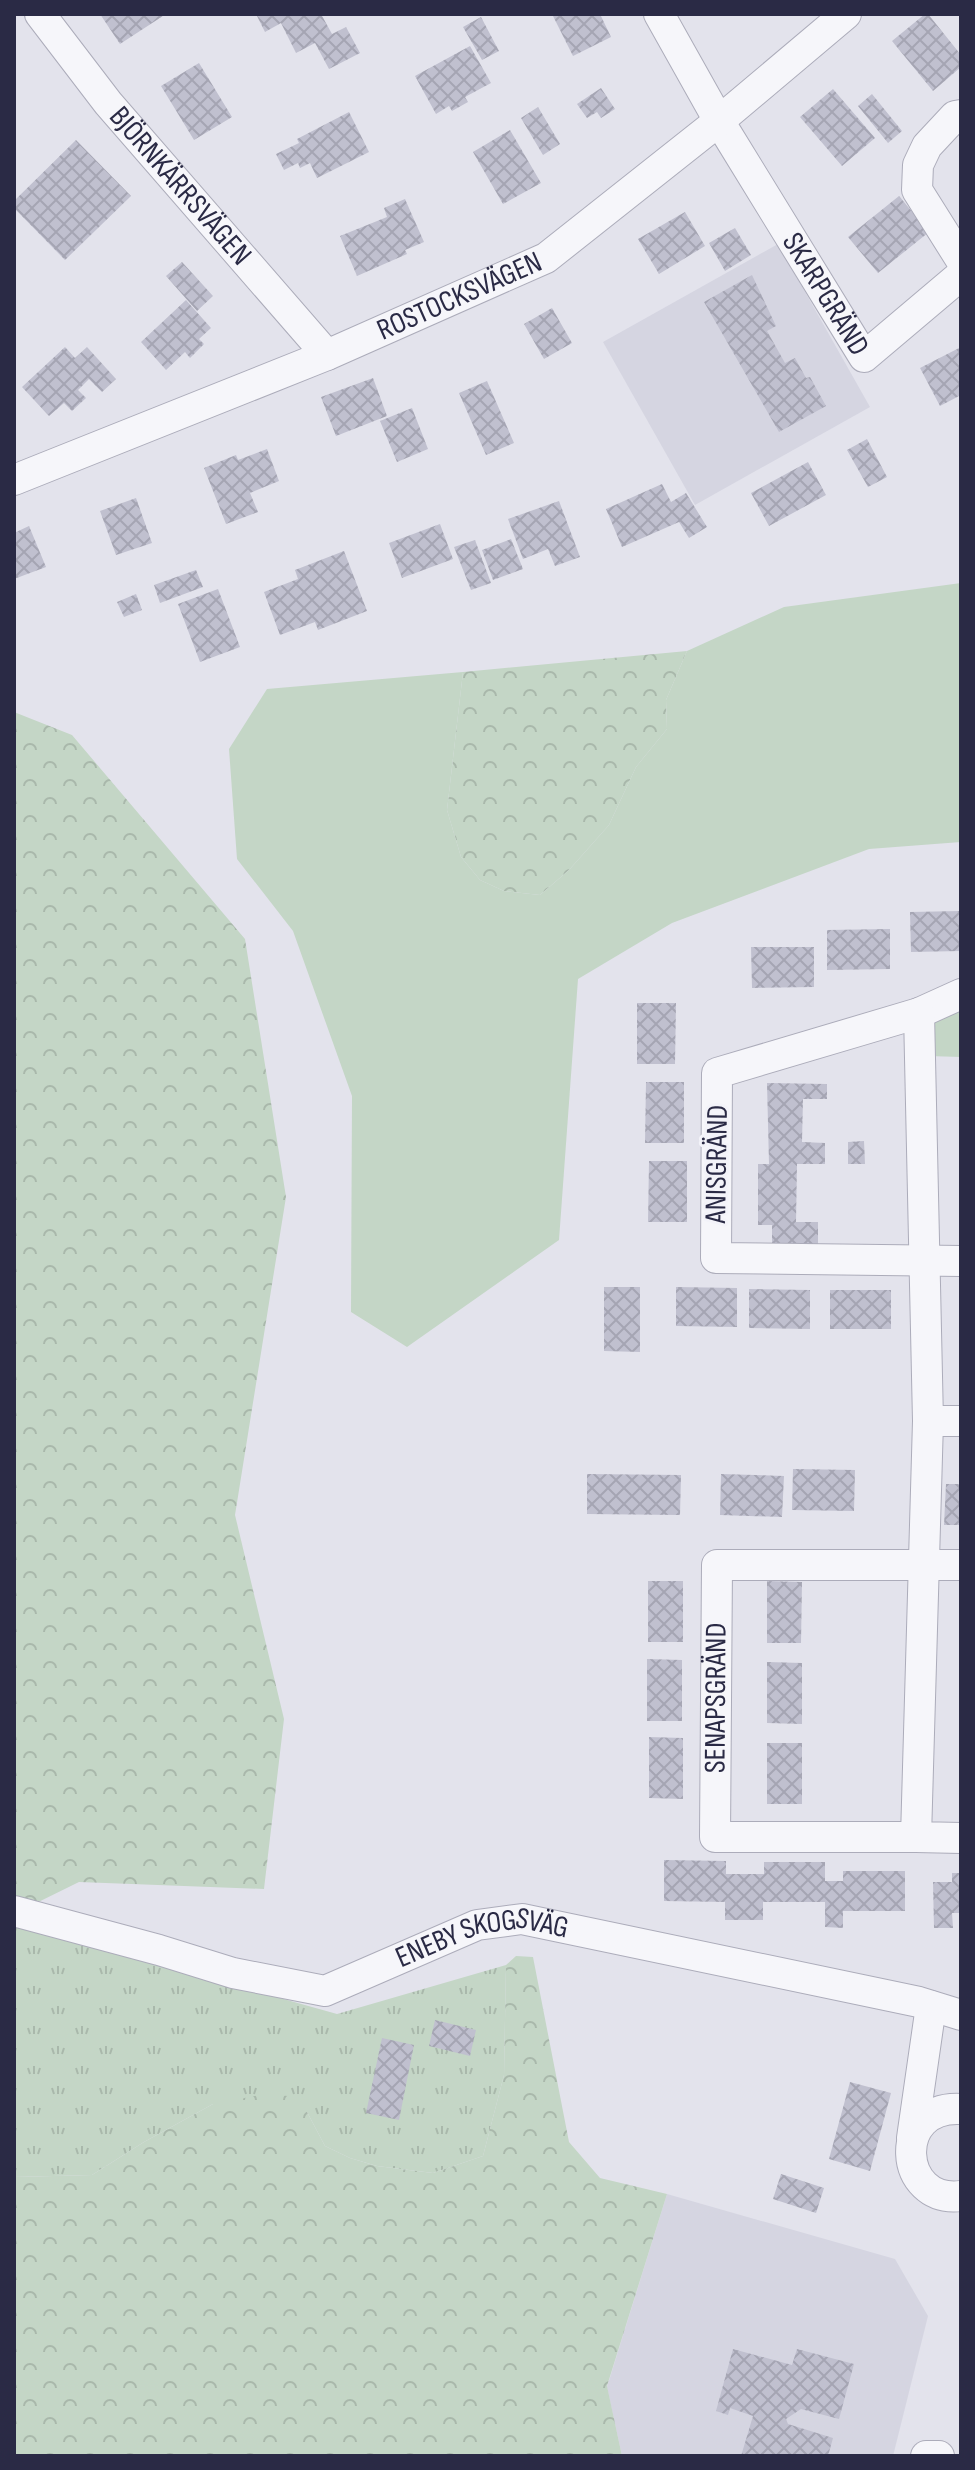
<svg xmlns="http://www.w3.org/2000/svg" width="975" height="2470" font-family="'Sofia Sans Condensed',sans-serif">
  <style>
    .built { fill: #d5d5e1 }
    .grass { fill: url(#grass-tufts) }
    .forest { fill: url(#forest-crowns) }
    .park { fill: #c4d6c6 }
    .building { fill: url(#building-cross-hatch) }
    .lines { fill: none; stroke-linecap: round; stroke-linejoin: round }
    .minor-casing { stroke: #acacba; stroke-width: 32 }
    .minor { stroke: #f6f6fa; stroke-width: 30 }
    .labels { text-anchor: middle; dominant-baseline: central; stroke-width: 6; stroke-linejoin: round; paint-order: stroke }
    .street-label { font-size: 30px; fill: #2a2a45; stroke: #f3f3f9 }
  </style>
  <defs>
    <pattern id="grass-tufts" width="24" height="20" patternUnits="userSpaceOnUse" patternTransform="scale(2)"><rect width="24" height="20" fill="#c4d6c6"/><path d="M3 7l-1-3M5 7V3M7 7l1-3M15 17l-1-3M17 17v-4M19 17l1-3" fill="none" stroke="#a9b8ab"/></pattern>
    <pattern id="forest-crowns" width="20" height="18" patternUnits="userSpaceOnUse" patternTransform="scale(2)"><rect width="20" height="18" fill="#c4d6c6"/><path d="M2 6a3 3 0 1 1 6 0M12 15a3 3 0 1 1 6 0" fill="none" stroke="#a9b8ab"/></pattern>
    <pattern id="building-cross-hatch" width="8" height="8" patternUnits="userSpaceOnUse" patternTransform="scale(2)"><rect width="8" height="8" fill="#c0c0cf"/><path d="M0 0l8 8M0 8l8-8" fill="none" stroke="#a5a5b3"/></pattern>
  </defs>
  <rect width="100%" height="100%" fill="#e3e3ec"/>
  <path class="built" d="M 778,244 L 870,407 L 695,505 L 603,342 Z
    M 667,2194 L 895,2259 L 928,2316 L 893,2456 L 622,2456 L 607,2387 Z"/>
  <path class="grass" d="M 14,1924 L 337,2014 L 506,1965 L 504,2075 L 483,2156 L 433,2173 L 377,2166 L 350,2158 L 325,2146 L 307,2112 L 213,2104 L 144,2142 L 92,2175 L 14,2177 Z"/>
  <path class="forest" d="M 687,651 L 666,700 L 667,729 L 636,767 L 609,825 L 569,870 L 540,895 L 504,891 L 480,880 L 461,857 L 447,810 L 463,672 Z
    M 14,712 L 72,735 L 245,939 L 286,1197 L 235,1515 L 284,1719 L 264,1889 L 79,1882 L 14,1914 Z
    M 516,1956 L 533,1957 L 569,2142 L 600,2178 L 667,2194 L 607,2386 L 622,2456 L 14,2456 L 14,2177 L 92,2175 L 144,2142 L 213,2104 L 265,2094 L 288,2096 L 307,2112 L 325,2146 L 350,2158 L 377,2166 L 433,2173 L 483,2156 L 504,2075 L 506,1965 Z"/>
  <path class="park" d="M 961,583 L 961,842 L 869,849 L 672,923 L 578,979 L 559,1240 L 407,1347 L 351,1312 L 352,1096 L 293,931 L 237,859 L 229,749 L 267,689 L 463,672 L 447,810 L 461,857 L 480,880 L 504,891 L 540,895 L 569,870 L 609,825 L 636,767 L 667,729 L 666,700 L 687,651 L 784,607 Z
    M 961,1003 L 961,1057 L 928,1056 L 930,1016 Z"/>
  <path class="building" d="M 100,14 L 166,14 L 120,44 Z
    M 256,14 L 321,14 L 332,34 L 346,27 L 360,53 L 329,69 L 315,43 L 296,53 L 281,23 L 265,32 Z
    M 552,14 L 600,14 L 611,37 L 573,56 Z
    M 925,14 L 928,14 L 961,55 L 961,67 L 933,91 L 892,41 Z
    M 481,17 L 499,51 L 482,60 L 463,27 Z
    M 470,46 L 491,83 L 465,97 L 468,102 L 452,111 L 449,106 L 436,114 L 415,76 Z
    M 199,63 L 232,117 L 194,140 L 161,86 Z
    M 601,88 L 615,109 L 601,118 L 597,112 L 587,118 L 577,104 Z
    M 833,89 L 875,138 L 842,166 L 800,117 Z
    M 872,94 L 902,131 L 888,143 L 858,106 Z
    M 538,107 L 560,144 L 543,155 L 521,118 Z
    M 349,112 L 369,152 L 317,178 L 310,163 L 300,168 L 298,163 L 284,170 L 276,154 L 299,143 L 297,139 Z
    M 510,130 L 541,183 L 503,204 L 473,152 Z
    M 76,140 L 131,196 L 65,260 L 14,208 L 14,201 Z
    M 899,196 L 929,232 L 878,273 L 848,237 Z
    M 405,199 L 424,242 L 405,250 L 407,254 L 357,276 L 340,236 L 387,217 L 384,208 Z
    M 685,212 L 705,246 L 659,274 L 638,239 Z
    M 735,228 L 751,255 L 725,271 L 709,243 Z
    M 182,262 L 213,296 L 197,311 L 166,276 Z
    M 752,275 L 776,326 L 767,331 L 785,363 L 795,358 L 806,378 L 810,377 L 826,406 L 779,432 L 704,302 Z
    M 186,300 L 211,328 L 199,339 L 204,344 L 190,358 L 185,352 L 166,370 L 141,342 Z
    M 552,308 L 572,343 L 544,359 L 524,324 Z
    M 65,347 L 75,358 L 87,347 L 116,379 L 102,392 L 89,379 L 78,390 L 86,398 L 72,411 L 64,403 L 49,416 L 22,387 Z
    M 961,347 L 961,395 L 940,406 L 920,368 Z
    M 373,378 L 387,416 L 336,436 L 321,397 Z
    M 487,381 L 514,443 L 486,455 L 459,393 Z
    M 412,408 L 428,449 L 397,462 L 380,421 Z
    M 867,439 L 887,477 L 868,487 L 847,450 Z
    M 267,449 L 279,481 L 250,493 L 258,512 L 226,524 L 204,468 L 236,455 L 238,460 Z
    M 808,462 L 826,495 L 769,526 L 751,493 Z
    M 662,484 L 671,502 L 686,493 L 707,527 L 689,538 L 679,522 L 622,547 L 606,509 Z
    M 136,498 L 152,543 L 116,555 L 100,511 Z
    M 559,501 L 580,557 L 555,566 L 548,549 L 523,559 L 508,519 Z
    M 440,524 L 453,559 L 402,578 L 389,543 Z
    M 29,526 L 46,567 L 14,579 L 14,533 Z
    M 511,539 L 523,569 L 493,580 L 482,550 Z
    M 475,540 L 491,583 L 471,590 L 454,547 Z
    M 344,551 L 367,611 L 318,630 L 315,622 L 280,635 L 264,592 L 298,579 L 295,570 Z
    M 196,570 L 203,587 L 160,603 L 154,585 Z
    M 218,589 L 240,647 L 200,662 L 178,604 Z
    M 136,594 L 142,610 L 124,617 L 117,602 Z
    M 961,911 L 961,951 L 911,952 L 910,912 Z
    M 890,929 L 890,969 L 827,970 L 827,930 Z
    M 751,947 L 814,947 L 814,987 L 752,988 Z
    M 637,1003 L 676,1003 L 675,1064 L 637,1064 Z
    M 646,1082 L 684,1082 L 684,1143 L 645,1143 Z
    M 767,1083 L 827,1084 L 827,1099 L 803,1099 L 802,1142 L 825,1143 L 825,1164 L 797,1164 L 796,1222 L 818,1222 L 818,1244 L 772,1244 L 772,1225 L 758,1225 L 758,1164 L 769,1164 Z
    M 864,1141 L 865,1164 L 848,1164 L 848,1142 Z
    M 649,1161 L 687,1161 L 687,1222 L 648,1222 Z
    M 604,1287 L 640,1287 L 640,1352 L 604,1351 Z
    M 676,1287 L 737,1288 L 737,1327 L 676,1326 Z
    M 749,1289 L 810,1290 L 810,1329 L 749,1328 Z
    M 830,1290 L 891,1290 L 891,1329 L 830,1329 Z
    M 793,1469 L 855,1470 L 854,1511 L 792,1510 Z
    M 587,1474 L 681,1475 L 680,1515 L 587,1514 Z
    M 721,1474 L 784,1476 L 782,1517 L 720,1515 Z
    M 946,1484 L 961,1484 L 961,1525 L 944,1525 Z
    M 648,1581 L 683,1581 L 683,1642 L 648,1642 Z
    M 767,1581 L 802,1582 L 801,1643 L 767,1643 Z
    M 647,1659 L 682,1660 L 682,1721 L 647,1721 Z
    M 767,1662 L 802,1663 L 802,1724 L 767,1723 Z
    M 649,1737 L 683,1738 L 683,1799 L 649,1798 Z
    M 767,1743 L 802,1743 L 802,1804 L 767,1804 Z
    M 664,1860 L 726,1861 L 726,1874 L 764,1874 L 764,1862 L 825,1862 L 825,1881 L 843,1881 L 843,1871 L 905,1871 L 905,1911 L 843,1911 L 843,1928 L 825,1927 L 825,1902 L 763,1902 L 763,1920 L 725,1920 L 725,1902 L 664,1901 Z
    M 952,1873 L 961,1873 L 961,1913 L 952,1913 L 953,1928 L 934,1928 L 933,1882 L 952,1882 Z
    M 435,2020 L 476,2030 L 470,2056 L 429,2046 Z
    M 382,2038 L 414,2045 L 399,2120 L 366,2113 Z
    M 850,2082 L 891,2093 L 870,2171 L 829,2159 Z
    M 781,2174 L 824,2188 L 816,2213 L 773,2199 Z
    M 733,2349 L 792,2365 L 797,2349 L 854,2364 L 839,2419 L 801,2409 L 786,2419 L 788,2424 L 833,2438 L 828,2456 L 741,2456 L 753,2416 L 730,2408 L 728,2415 L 716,2411 Z"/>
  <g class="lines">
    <defs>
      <g id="minor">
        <path id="s1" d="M 40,14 L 108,103 L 327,355"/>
        <path id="s2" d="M 659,14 L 719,121 L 864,357 L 961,275"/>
        <path d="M 961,115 L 955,116 L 927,146 L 918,165 L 917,190 L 961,260"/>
        <path id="s3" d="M 14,480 L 327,355 L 546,258 L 719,121 L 846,14"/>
        <path d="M 961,994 L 919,1013 L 717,1073 L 716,1258 L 961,1261"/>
        <path d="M 919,1013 L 928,1421 L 916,1837 L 961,1838"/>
        <path d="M 928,1421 L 961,1421"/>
        <path id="s4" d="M 916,1837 L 715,1837 L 717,1565 L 961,1565"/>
        <path id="s5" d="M 14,1911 L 159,1950 L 233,1973 L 325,1991 L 477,1925 L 522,1919 L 919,2002 L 961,2015"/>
        <path d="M 961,2109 C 891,2105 898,2204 961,2196"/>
        <path d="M 912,2138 L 931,2006"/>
        <path d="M 926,2456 L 939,2456"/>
      </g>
    </defs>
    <use href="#minor" class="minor-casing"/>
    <use href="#minor" class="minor"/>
  </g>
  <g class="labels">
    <g class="street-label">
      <text stroke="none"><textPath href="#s1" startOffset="222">BJÖRNKÄRRSVÄGEN</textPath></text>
      <text stroke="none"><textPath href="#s2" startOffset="326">SKARPGRÄND</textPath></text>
      <text stroke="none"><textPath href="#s3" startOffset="482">ROSTOCKSVÄGEN</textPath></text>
      <text transform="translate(717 1164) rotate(-89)">ANISGRÄND</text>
      <text stroke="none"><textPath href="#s4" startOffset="340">SENAPSGRÄND</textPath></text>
      <text stroke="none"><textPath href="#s5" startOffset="490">ENEBY SKOGSVÄG</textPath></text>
    </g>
  </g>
  <rect width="975" height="2470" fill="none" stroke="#2a2a45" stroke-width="32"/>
</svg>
